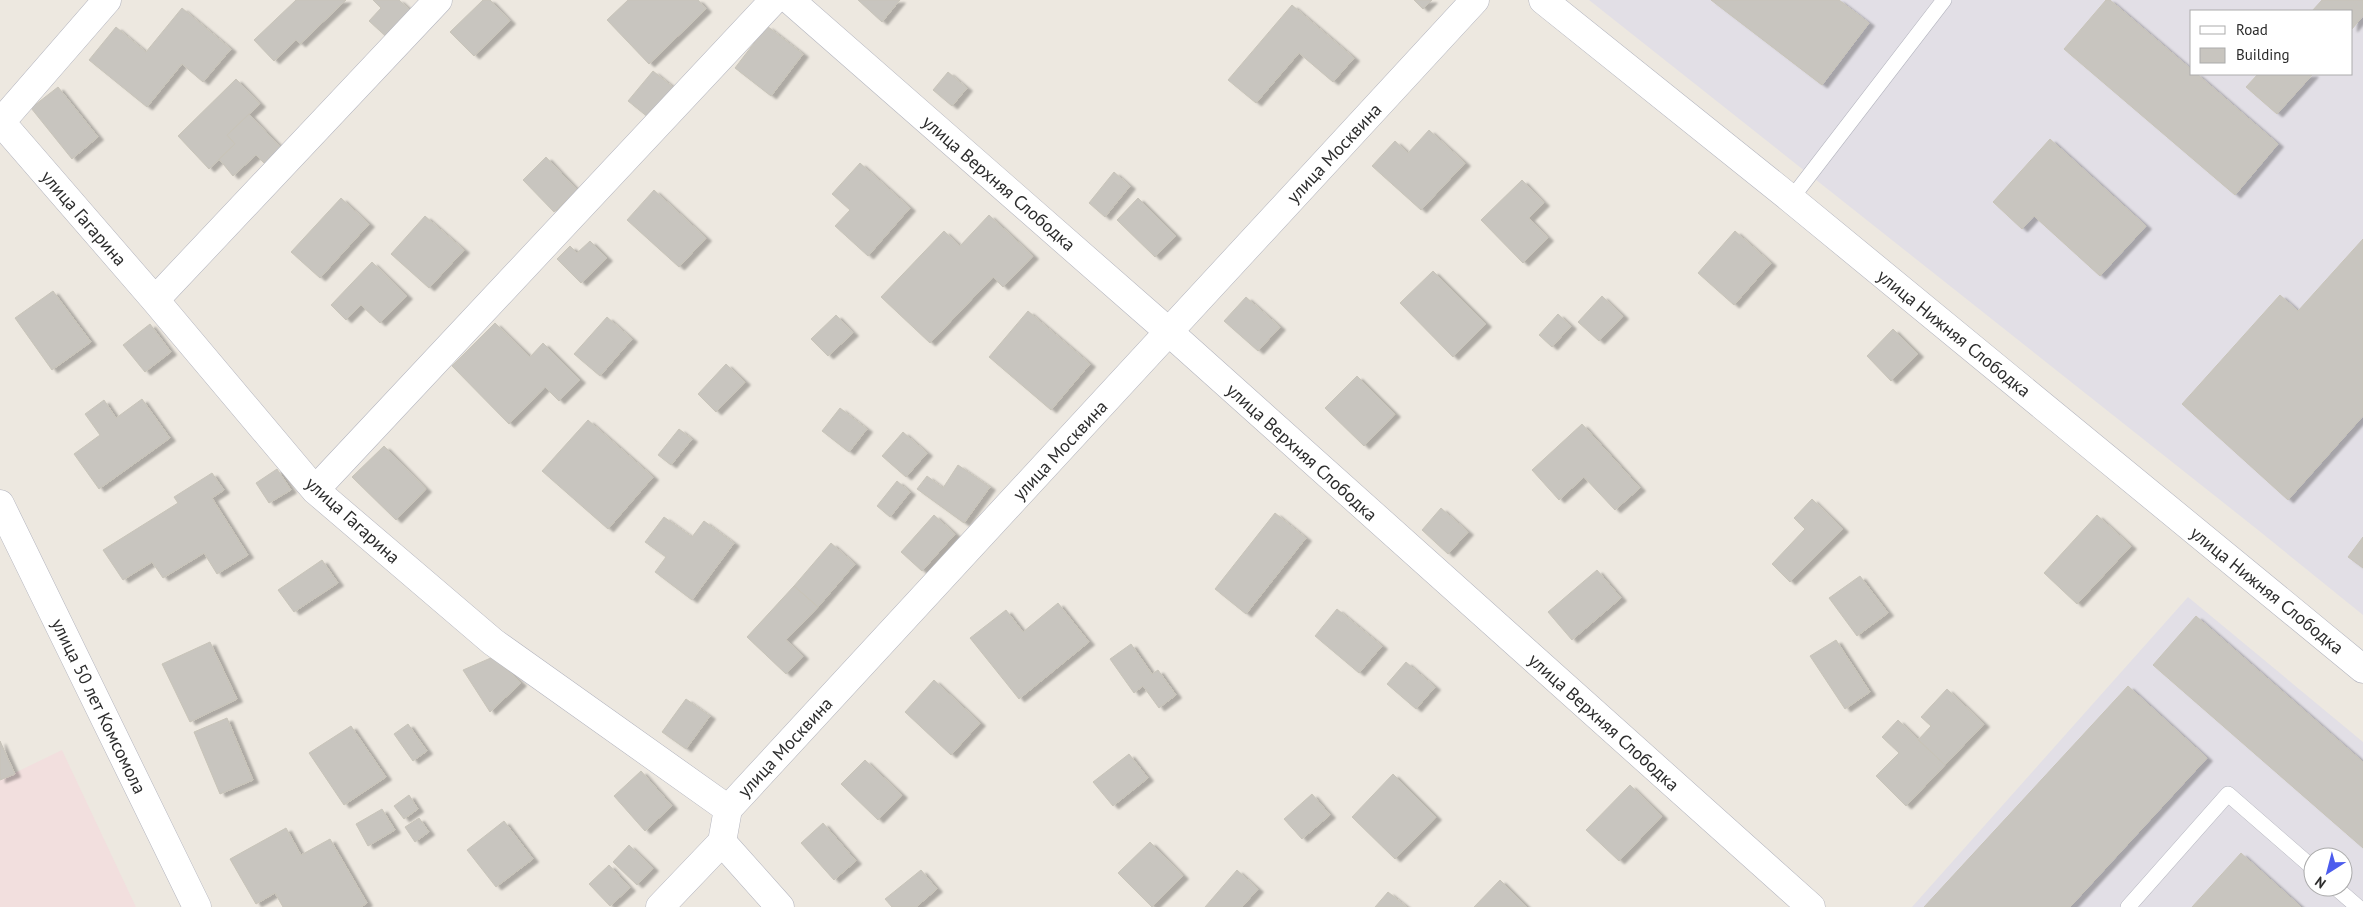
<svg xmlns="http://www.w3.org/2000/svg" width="2363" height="907" font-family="'PT Sans',sans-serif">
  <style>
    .industrial { fill: #e2dfe6; fill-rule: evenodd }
    .medical { fill: #f2dfde }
    .building { fill: #c8c5bf; stroke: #c8c4b9; filter: url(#shadow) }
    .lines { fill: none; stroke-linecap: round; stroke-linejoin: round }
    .service-casing { stroke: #b3b4be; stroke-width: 16 }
    .minor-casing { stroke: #b3b4be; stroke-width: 29 }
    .tertiary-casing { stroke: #b3b4be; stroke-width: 29 }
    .secondary-casing { stroke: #b3b4be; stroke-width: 29 }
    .service { stroke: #fff; stroke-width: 15 }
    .minor { stroke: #fff; stroke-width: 28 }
    .tertiary { stroke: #fff; stroke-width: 28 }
    .secondary { stroke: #fff; stroke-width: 28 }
    .labels { text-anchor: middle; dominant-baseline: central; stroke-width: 4; stroke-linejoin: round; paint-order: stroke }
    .street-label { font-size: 18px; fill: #2c2c2c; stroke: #fff }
  </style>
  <defs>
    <filter id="shadow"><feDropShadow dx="5.5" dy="3" stdDeviation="1" flood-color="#0004"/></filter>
  </defs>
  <rect width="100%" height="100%" fill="#ede8e0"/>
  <path class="industrial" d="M 1589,0 L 2363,0 L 2363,615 L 2258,530 ZM 2192,11 L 2352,11 L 2352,74 L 2192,74 Z
    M 2188,597 L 2363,742 L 2363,907 L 1912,907 ZM 2313,857 L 2343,857 L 2343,887 L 2313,887 Z"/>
  <path class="medical" d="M 62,750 L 136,907 L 0,907 L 0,780 Z"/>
  <path class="building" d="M 296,0 L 346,0 L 300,44 L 296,40 L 274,61 L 254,40 Z
    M 373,0 L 399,0 L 415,15 L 391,41 L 369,21 L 381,8 Z
    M 483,0 L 490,0 L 510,21 L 474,56 L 450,32 Z
    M 628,0 L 698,0 L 706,9 L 649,64 L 607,20 Z
    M 858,0 L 900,0 L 882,22 Z
    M 1414,0 L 1432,0 L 1423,9 Z
    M 1711,0 L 1839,0 L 1869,23 L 1822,85 Z
    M 2106,0 L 2110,0 L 2192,70 L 2192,74 L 2197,74 L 2278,144 L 2235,195 L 2064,49 Z
    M 2322,0 L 2363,0 L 2363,16 L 2352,29 L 2352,11 L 2312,11 Z
    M 1292,5 L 1354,58 L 1333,82 L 1299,53 L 1256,103 L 1228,80 Z
    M 182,8 L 231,49 L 203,82 L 182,64 L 147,107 L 89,60 L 116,27 L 146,52 Z
    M 767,26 L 803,54 L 771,96 L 735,68 Z
    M 653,71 L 679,92 L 654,122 L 628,101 Z
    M 948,72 L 967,88 L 952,106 L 933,90 Z
    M 2258,74 L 2313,74 L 2277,114 L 2246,87 Z
    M 236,79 L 260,104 L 227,135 L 235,144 L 209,169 L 178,136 Z
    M 58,87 L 98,137 L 72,159 L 31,108 Z
    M 249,114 L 283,150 L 266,165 L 256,155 L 233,176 L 219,159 L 235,144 L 227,135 Z
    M 1429,130 L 1465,163 L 1421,210 L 1372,166 L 1395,141 L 1408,153 Z
    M 2050,139 L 2146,226 L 2100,276 L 2034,216 L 2022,229 L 1993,202 Z
    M 546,157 L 577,190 L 554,212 L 523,180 Z
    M 860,163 L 910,208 L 868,256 L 835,226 L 850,210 L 832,194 Z
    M 1114,172 L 1130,186 L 1105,217 L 1089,203 Z
    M 1522,180 L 1544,203 L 1529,218 L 1548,238 L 1523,263 L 1481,220 Z
    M 654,190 L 706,238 L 679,267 L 627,220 Z
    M 341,198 L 369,224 L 320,278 L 291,252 Z
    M 1138,198 L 1176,236 L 1155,257 L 1117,220 Z
    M 989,215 L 1033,256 L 1003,287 L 993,277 L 930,343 L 881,297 L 944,231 L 960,246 Z
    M 425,216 L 464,250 L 429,288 L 391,254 Z
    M 1735,231 L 1771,263 L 1734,305 L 1698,273 Z
    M 2363,239 L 2363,416 L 2288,500 L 2182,404 L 2280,295 L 2298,311 Z
    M 590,241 L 607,258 L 581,283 L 557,259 L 570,246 L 577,253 Z
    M 372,262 L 407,296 L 380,323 L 361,305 L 346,320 L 331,305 Z
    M 1433,271 L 1486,324 L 1453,357 L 1400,303 Z
    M 53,291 L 91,342 L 52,370 L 15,318 Z
    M 1602,296 L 1623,316 L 1599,341 L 1578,322 Z
    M 1246,297 L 1280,327 L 1258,351 L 1224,321 Z
    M 1028,311 L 1090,364 L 1051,410 L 989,357 Z
    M 1558,314 L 1571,326 L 1552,347 L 1539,335 Z
    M 836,315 L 853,333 L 828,356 L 811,339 Z
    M 607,317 L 632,339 L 600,376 L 574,354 Z
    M 495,323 L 530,357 L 543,343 L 580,380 L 559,401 L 545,387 L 509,424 L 452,366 Z
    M 150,324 L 171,352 L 145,372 L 123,345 Z
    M 1893,329 L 1918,354 L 1891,381 L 1867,356 Z
    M 726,364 L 745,382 L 716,412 L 698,394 Z
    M 1357,376 L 1395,414 L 1364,446 L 1325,408 Z
    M 142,399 L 170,438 L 99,489 L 74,454 L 100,435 L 85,414 L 104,400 L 116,418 Z
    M 840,408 L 867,429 L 849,452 L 822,431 Z
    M 588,420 L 653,477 L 608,529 L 542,471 Z
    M 1582,424 L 1640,488 L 1615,510 L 1584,477 L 1559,500 L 1532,470 Z
    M 679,429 L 692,439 L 671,465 L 658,455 Z
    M 903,432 L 927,453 L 906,477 L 882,456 Z
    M 384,446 L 426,489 L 396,520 L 352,477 Z
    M 958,465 L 990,487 L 964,523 L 917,489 L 927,476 L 943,488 Z
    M 277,469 L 291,490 L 269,503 L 256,483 Z
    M 212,473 L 224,490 L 212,498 L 248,555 L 217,574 L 204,553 L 163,578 L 152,562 L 123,580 L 103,550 L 178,503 L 174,497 Z
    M 897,481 L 910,492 L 890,517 L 877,506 Z
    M 1812,499 L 1843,529 L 1790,582 L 1772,564 L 1805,529 L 1794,518 Z
    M 1441,508 L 1468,532 L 1448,554 L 1422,530 Z
    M 1275,513 L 1306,538 L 1246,614 L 1215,589 Z
    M 934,515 L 955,534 L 922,571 L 901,552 Z
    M 2097,515 L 2131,546 L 2077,604 L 2044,573 Z
    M 664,517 L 692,537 L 704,521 L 734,543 L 692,600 L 655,572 L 666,557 L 645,542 Z
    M 2363,537 L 2363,568 L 2348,557 Z
    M 831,543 L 855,564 L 818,607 L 794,586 Z
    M 322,560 L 338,583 L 294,612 L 278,590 Z
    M 1597,570 L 1621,598 L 1572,640 L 1548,612 Z
    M 1860,576 L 1888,613 L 1857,636 L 1829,598 Z
    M 794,586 L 818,607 L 786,640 L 803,656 L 786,674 L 747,637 Z
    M 1058,603 L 1089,642 L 1019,699 L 970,638 L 1006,610 L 1023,632 Z
    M 1337,609 L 1382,646 L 1359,673 L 1315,636 Z
    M 2196,616 L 2363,762 L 2363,848 L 2153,665 Z
    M 1836,640 L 1870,692 L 1845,709 L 1810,656 Z
    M 210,642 L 237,699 L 190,722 L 162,664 Z
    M 1131,644 L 1152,674 L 1158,670 L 1176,695 L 1159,708 L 1143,686 L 1134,693 L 1110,659 Z
    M 493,657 L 521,683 L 490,712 L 463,670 Z
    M 1406,662 L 1435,687 L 1416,709 L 1387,684 Z
    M 934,680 L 980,723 L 951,755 L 905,712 Z
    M 2128,686 L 2207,758 L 2070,907 L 1924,907 Z
    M 1947,689 L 1984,724 L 1945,765 L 1918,740 L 1931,726 L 1921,717 Z
    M 686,699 L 710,716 L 686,749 L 662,732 Z
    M 227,718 L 253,780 L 220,794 L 194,732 Z
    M 1898,720 L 1945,765 L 1906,806 L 1876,776 L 1899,753 L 1882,737 Z
    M 408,724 L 427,751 L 413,761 L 394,734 Z
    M 351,726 L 386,777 L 344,805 L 309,753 Z
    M 0,741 L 15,774 L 0,780 Z
    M 1129,754 L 1148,778 L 1113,806 L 1093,782 Z
    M 865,760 L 902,795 L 878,820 L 841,784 Z
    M 641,771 L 672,806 L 645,831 L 614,796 Z
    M 1393,774 L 1436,817 L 1395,859 L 1352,817 Z
    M 1630,785 L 1662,816 L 1619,861 L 1586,830 Z
    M 1312,794 L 1330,815 L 1302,839 L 1284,819 Z
    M 409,795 L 418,809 L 404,819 L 394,806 Z
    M 382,809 L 395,830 L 368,846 L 356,824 Z
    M 419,818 L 429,832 L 415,842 L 405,827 Z
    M 504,821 L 533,859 L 496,887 L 467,850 Z
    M 823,823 L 856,861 L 834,880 L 801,843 Z
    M 286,828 L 301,855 L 330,839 L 367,903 L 361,907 L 283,907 L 275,893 L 256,904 L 230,859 Z
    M 1150,842 L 1183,876 L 1152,907 L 1118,873 Z
    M 629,845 L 653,868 L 637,885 L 613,862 Z
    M 2241,853 L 2301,907 L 2192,907 Z
    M 609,865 L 630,888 L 610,906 L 589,884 Z
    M 921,870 L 937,889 L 916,907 L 892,907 L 885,899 Z
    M 1237,870 L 1258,889 L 1242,907 L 1205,907 Z
    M 1500,880 L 1527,907 L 1474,907 Z
    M 1388,892 L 1407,907 L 1375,907 Z"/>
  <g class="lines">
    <defs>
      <path id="service" d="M 1791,199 L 1944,0
        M 2335,887 L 2358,907
        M 2128,907 L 2228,794 L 2313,868"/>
      <path id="minor" d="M 790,0 L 1169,332 L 1811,907
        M 0,121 L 155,300 L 315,490 L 493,642 L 728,809
        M 1,122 L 107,0
        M 155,300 L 438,0
        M 315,490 L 774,0
        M 722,842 L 780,907
        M 660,907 L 722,842 L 728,809 L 1475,0"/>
      <path id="tertiary" d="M 0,504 L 197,907"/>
      <path id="secondary" d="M 1543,0 L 1791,199 L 2363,669"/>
    </defs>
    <use href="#service" class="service-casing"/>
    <use href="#minor" class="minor-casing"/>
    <use href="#tertiary" class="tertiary-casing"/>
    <use href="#secondary" class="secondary-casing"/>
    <use href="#service" class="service"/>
    <use href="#minor" class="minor"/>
    <use href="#tertiary" class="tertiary"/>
    <use href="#secondary" class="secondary"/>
  </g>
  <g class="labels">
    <g class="street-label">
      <text transform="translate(1334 153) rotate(-47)">улица Москвина</text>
      <text transform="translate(999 183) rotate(41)">улица Верхняя Слободка</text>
      <text transform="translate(84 218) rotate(49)">улица Гагарина</text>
      <text transform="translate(1954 333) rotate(39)">улица Нижняя Слободка</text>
      <text transform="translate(1060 450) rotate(-47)">улица Москвина</text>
      <text transform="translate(1302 452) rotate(42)">улица Верхняя Слободка</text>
      <text transform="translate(353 520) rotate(42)">улица Гагарина</text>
      <text transform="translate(2267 590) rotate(39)">улица Нижняя Слободка</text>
      <text transform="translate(99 706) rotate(64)">улица 50 лет Комсомола</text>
      <text transform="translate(1604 722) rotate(42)">улица Верхняя Слободка</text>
      <text transform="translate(785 747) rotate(-47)">улица Москвина</text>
    </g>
  </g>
  <rect x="2190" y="10" width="162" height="65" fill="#ffffff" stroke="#ababab"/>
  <rect x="2200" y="26" width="25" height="8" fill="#ffffff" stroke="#ababab"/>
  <text x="2236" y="35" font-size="15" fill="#2c2c2c">Road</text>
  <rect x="2200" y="48" width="25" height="15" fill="#c8c5bf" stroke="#ababab"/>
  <text x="2236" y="60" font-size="15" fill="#2c2c2c">Building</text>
  <g transform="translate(2328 872) rotate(216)"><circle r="24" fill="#ffffff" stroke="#ababab"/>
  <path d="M0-4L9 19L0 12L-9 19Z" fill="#4c5ced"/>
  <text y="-8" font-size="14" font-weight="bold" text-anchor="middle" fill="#2c2c2c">N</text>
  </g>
</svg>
